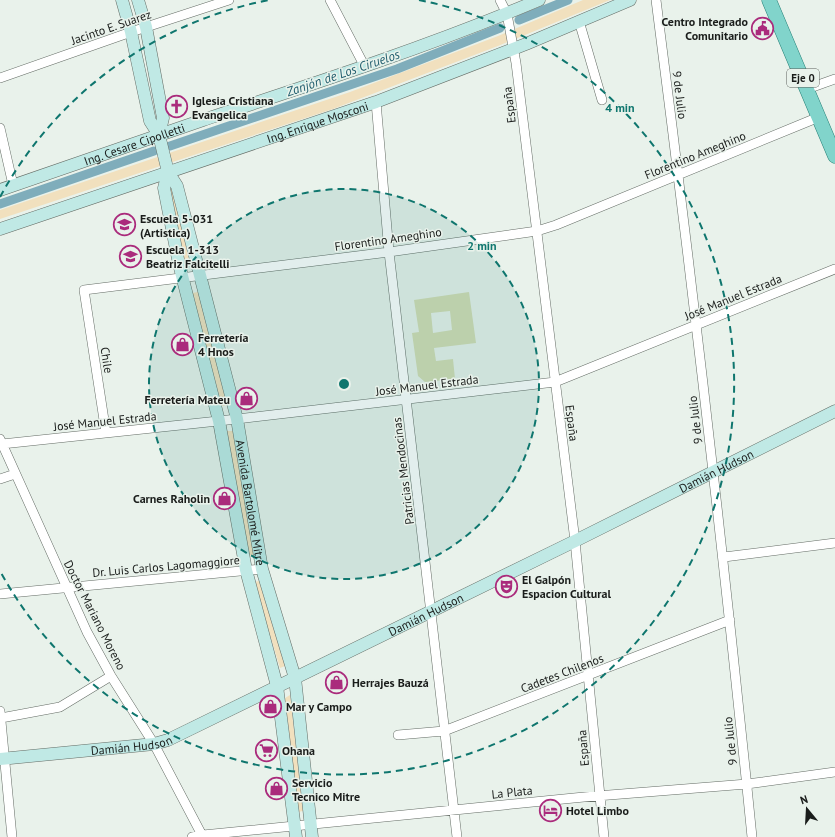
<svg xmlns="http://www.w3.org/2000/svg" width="835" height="837" font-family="'PT Sans',sans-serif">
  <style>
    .green { fill: #f1e0be }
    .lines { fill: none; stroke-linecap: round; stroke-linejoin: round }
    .canal { stroke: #7fadbb; stroke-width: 9 }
    .building { fill: #d4ddb6; fill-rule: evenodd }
    .street-casing { stroke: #646c65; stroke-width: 10 }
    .secondary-casing { stroke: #646c65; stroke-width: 13 }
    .primary-casing { stroke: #268177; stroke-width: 15 }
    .street { stroke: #fff; stroke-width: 9 }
    .secondary { stroke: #c0e9e5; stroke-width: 12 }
    .primary { stroke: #81d4cb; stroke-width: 14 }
    .ring { fill: none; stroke: #0f766e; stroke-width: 2; stroke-dasharray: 7 5 }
    .labels { text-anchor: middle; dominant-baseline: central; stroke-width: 3; stroke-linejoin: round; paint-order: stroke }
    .shield { fill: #e9f2eb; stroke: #585d59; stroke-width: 1 }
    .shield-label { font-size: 11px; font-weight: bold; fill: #1a1d1b }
    .poi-label { font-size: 12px; font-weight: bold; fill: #1a1d1b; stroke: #e9f2eb; text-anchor: start }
    .street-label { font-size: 12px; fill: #1a1d1b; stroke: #e9f2eb }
    .water-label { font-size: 13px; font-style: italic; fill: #225f6f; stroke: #e9f2eb }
    .centre { fill: #0f766e; stroke: #e9f2eb; stroke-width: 2 }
    .ring-label { font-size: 12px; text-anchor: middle; font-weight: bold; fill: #0f766e; stroke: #e9f2eb; stroke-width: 3; stroke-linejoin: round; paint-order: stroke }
  </style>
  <rect width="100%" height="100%" fill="#e9f2eb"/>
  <path class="green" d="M 583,0 L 610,0 L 498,46 L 333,109 L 0,219 L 0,210 L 350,92 L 498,36 Z
    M 169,189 L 173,189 L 189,260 L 184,261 Z
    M 198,292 L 227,405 L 222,406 L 192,293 Z
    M 227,431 L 233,431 L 255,555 L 249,556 Z
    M 259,581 L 285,666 L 280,668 L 254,582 Z
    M 290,695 L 303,811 L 298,812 L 285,698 Z"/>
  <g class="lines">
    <path class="canal" d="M 519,20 L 568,0
      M 170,146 L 397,69 L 500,28
      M 0,204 L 154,151"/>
  </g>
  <path class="building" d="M 469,292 L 476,343 L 434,348 L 436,361 L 453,359 L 455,379 L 425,382 L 418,376 L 412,333 L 419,332 L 414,300 ZM 450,311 L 452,330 L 433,333 L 431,313 Z"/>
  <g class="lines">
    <defs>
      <path id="street" d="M 330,0 L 365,67
        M 500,0 L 507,14 L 516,63 L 575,541 L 604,837
        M 656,0 C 692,279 724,558 752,837
        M 579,21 L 602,100
        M 0,78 L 131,32 L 229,0
        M 807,89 L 835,79
        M 376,102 L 389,252 L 457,837
        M 0,128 L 13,185
        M 106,433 L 84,290 L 389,252 L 537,231 L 556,225 L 819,117
        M 0,439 L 87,632 L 111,676 L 154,744 L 203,837
        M 2,444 L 237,419 L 555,382 L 835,269
        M 0,479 L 15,474
        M 724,557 L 835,543
        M 0,594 L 262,569
        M 0,711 L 12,837
        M 1,718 L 60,707 L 111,676
        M 398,735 L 444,731 L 730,620
        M 192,837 L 203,835 L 584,797 L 747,784 L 835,772"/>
      <g id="secondary">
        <path id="s1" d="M 122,0 L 131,32 L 150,121 L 159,135 L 168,172 L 177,186 L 237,419 L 262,569 L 295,678 L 312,837"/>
        <path d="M 138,0 L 146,27 L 163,118 L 159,135"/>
        <path d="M 168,172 L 164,188 L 179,264 L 219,421 L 246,570 L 277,686 L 296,837"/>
        <path id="s2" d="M 0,190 C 68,167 135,143 203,120 C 316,83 430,46 539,0"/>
        <path id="s3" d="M 0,229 L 376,102 L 526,44 L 630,0"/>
        <path id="s4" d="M 0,759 L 154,744 L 168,740 L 575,541 L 835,411"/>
      </g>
      <path id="primary" d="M 769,0 L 835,156"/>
    </defs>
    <use href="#street" class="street-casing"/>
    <use href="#secondary" class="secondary-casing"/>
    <use href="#primary" class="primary-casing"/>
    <use href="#street" class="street"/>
    <use href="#secondary" class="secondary"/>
    <use href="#primary" class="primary"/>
  </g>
  <circle cx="344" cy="384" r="195" fill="#0f766e" fill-opacity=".12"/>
  <g class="ring">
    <circle cx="344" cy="384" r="195"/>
    <path d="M0 197A391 391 0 0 1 269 0M419 0A391 391 0 1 1 0 571"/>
  </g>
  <defs>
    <symbol id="civic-ring" viewBox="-11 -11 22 22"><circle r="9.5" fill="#e9f2eb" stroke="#aa2b7c" stroke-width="1.5"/><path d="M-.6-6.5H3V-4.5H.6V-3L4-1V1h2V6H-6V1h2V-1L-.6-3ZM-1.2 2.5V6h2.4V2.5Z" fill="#aa2b7c"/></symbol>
    <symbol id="church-ring" viewBox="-11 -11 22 22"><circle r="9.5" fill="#e9f2eb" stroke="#aa2b7c" stroke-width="1.5"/><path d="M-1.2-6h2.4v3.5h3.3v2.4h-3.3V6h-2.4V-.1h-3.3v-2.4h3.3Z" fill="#aa2b7c"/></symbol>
    <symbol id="school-ring" viewBox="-11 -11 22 22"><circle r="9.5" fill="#e9f2eb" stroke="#aa2b7c" stroke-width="1.5"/><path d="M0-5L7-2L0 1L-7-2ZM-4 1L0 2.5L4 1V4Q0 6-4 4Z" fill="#aa2b7c"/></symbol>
    <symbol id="shop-ring" viewBox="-11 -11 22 22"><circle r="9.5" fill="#e9f2eb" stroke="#aa2b7c" stroke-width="1.5"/><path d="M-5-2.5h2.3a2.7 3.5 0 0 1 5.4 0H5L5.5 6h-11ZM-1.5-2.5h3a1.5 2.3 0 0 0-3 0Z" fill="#aa2b7c"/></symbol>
    <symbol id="theatre-ring" viewBox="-11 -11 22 22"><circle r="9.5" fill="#e9f2eb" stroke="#aa2b7c" stroke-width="1.5"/><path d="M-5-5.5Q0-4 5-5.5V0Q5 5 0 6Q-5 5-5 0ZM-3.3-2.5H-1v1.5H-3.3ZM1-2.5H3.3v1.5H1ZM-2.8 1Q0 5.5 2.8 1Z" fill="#aa2b7c"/></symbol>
    <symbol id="supermarket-ring" viewBox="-11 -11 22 22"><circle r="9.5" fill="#e9f2eb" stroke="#aa2b7c" stroke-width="1.5"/><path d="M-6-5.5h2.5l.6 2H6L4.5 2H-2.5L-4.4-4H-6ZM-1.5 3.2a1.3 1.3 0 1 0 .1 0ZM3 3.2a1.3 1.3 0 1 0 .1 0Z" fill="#aa2b7c"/></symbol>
    <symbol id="hotel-ring" viewBox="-11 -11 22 22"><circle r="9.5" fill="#e9f2eb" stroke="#aa2b7c" stroke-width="1.5"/><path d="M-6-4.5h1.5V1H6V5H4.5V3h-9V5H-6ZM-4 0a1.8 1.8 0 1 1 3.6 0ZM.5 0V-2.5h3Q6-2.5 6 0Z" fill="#aa2b7c"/></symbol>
  </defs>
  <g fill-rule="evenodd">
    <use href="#civic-ring" x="750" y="16" width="25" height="25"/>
    <use href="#church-ring" x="164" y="94" width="25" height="25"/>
    <use href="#school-ring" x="112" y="212" width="25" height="25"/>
    <use href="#school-ring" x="118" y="244" width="25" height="25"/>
    <use href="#shop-ring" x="170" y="332" width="25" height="25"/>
    <use href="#shop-ring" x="234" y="386" width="25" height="25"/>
    <use href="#shop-ring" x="212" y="486" width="25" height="25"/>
    <use href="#theatre-ring" x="494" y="574" width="25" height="25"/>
    <use href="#shop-ring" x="324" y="670" width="25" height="25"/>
    <use href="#shop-ring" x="258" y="694" width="25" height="25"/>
    <use href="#supermarket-ring" x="254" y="738" width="25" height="25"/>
    <use href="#shop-ring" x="264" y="776" width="25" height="25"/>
    <use href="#hotel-ring" x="538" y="798" width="25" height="25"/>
  </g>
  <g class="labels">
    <rect class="shield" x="787" y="69" width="32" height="18" rx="3"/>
    <g class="shield-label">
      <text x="803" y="78">Eje 0</text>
    </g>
    <g class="poi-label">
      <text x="748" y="21" text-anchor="end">Centro Integrado<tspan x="748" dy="14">Comunitario</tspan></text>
      <text x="192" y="100">Iglesia Cristiana<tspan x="192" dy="14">Evangelica</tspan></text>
      <text x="140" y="218">Escuela 5-031<tspan x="140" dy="14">(Artistica)</tspan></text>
      <text x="146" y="249">Escuela 1-313<tspan x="146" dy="14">Beatriz Falcitelli</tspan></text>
      <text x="198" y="337">Ferretería<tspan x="198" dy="14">4 Hnos</tspan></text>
      <text x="230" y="399" text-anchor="end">Ferretería Mateu</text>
      <text x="210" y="498" text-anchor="end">Carnes Raholin</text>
      <text x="522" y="579">El Galpón<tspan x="522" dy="14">Espacion Cultural</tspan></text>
      <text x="352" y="682">Herrajes Bauzá</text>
      <text x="286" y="706">Mar y Campo</text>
      <text x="282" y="750">Ohana</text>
      <text x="292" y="782">Servicio<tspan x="292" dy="14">Tecnico Mitre</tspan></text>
      <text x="566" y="810">Hotel Limbo</text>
    </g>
    <g class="street-label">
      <text transform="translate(111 27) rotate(-19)">Jacinto E. Suarez</text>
      <text transform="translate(680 95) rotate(83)">9 de Julio</text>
      <text transform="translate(509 105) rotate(-97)">España</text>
      <text stroke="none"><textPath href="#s3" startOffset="335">Ing. Enrique Mosconi</textPath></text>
      <text stroke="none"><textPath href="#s2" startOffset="142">Ing. Cesare Cipolletti</textPath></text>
      <text transform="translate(695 155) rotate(-22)">Florentino Ameghino</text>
      <text transform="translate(388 239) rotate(-8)">Florentino Ameghino</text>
      <text transform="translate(733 297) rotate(-22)">José Manuel Estrada</text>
      <text transform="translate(107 360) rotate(81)">Chile</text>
      <text transform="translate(427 385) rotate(-7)">José Manuel Estrada</text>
      <text transform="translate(695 420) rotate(-97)">9 de Julio</text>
      <text transform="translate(105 421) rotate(-6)">José Manuel Estrada</text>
      <text transform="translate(572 423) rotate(83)">España</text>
      <text transform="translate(403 471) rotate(-97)">Patricias Mendocinas</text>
      <text stroke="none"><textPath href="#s4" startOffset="780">Damián Hudson</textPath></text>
      <text stroke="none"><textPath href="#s1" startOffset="521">Avenida Bartolomé Mitre</textPath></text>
      <text transform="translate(166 566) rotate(-5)">Dr. Luis Carlos Lagomaggiore</text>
      <text stroke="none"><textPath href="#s4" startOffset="456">Damián Hudson</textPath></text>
      <text transform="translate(95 615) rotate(63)">Doctor Mariano Moreno</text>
      <text transform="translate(562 673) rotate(-21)">Cadetes Chilenos</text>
      <text transform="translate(730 741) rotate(-96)">9 de Julio</text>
      <text stroke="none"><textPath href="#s4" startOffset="132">Damián Hudson</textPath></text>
      <text transform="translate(583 748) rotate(-95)">España</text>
      <text transform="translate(512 792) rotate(-6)">La Plata</text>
    </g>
    <g class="water-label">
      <text transform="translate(343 73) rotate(-19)">Zanjón de Los Ciruelos</text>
    </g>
  </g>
  <circle cx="344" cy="384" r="6" class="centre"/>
  <g class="ring-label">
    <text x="620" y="112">4 min</text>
    <text x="482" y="250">2 min</text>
  </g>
  <g transform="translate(807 809) rotate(342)" stroke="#e9f2eb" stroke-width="3" paint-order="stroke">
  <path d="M0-3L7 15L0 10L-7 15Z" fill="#1a1d1b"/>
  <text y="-6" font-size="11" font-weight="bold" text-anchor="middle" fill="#1a1d1b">N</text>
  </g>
</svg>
